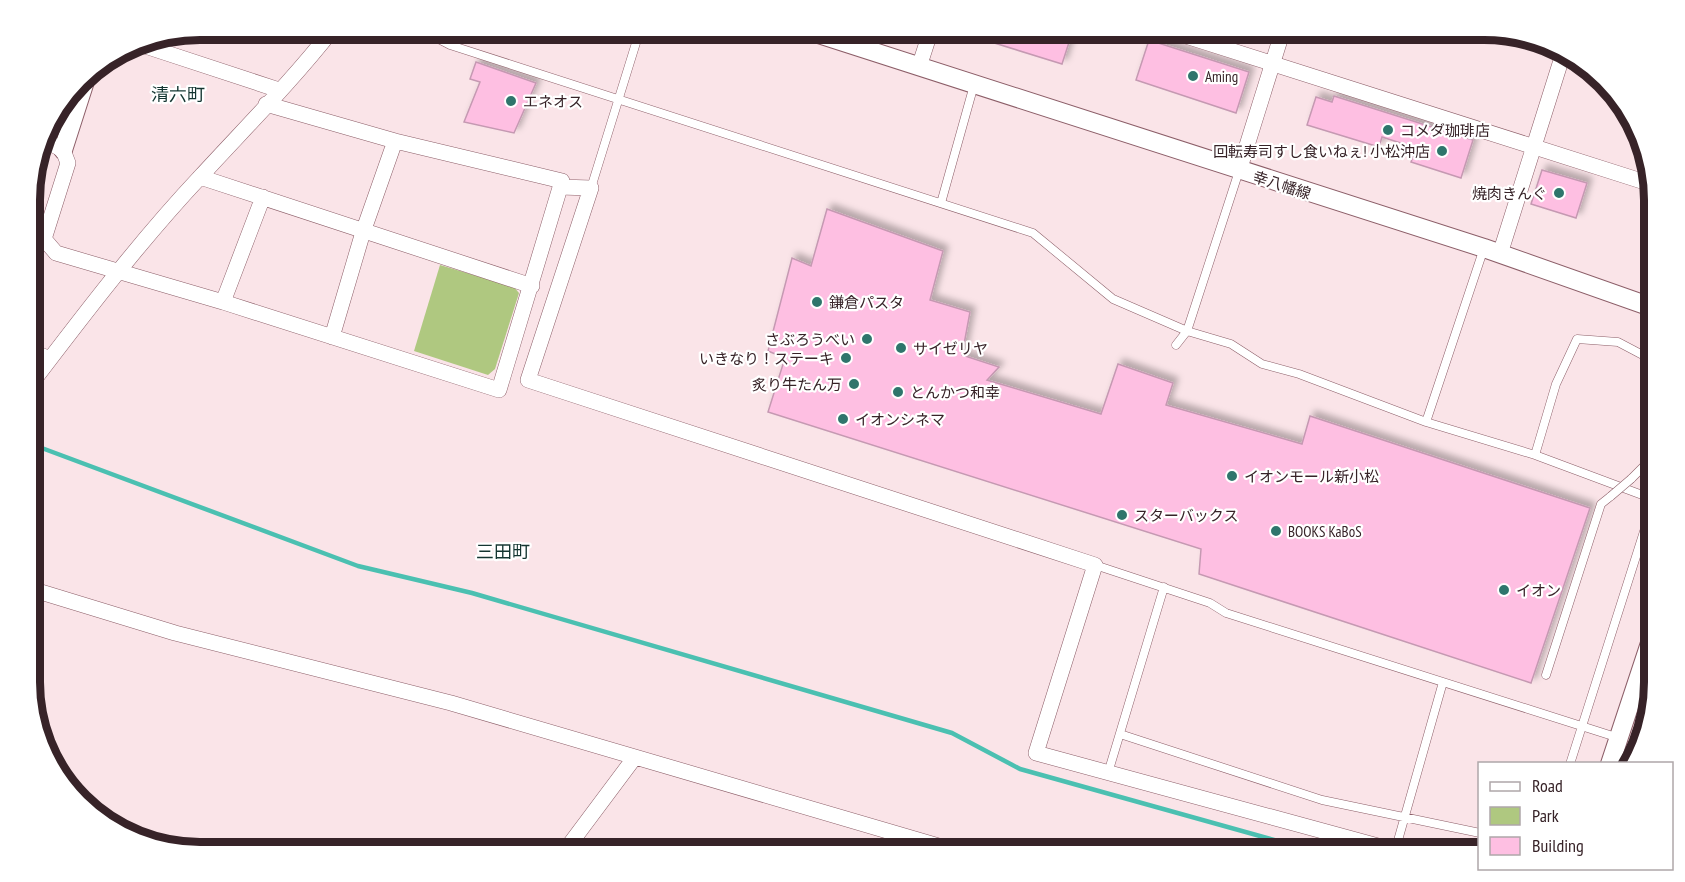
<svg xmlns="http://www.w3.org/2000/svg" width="1685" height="882" font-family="'PT Sans Narrow','Noto Sans JP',sans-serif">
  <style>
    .green { fill: #afc880 }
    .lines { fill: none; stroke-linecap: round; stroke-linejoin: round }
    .stream { stroke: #4bc0b1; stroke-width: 4.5 }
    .building { fill: #febfe2; stroke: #c599b2; stroke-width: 1.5; filter: url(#shadow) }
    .service-casing { stroke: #8c5e68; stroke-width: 9 }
    .minor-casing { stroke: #8c5e68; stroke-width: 16 }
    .tertiary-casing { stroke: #8c5e68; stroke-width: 20 }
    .service { stroke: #fff; stroke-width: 8 }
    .minor { stroke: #fff; stroke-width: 15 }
    .tertiary { stroke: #fff; stroke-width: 18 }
    .service-bridge-casing { stroke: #8c5e68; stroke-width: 9; stroke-linecap: butt }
    .service-bridge { stroke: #fff; stroke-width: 8 }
    .poi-dot { fill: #2f756c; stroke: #fff; stroke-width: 2 }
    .labels { text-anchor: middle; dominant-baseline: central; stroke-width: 4.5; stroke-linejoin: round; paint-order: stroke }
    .poi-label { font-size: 15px; fill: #372328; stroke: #fff; text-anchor: start }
    .street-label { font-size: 15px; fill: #372328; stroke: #fff }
    .quarter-label { font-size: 18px; fill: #143531; stroke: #fff }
    .rim { fill: none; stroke: #372328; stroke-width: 8 }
  </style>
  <defs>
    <filter id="shadow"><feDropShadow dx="5" dy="-5" stdDeviation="3" flood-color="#0004"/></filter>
  </defs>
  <rect width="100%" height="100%" fill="#fae4e8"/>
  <path class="green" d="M 440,265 L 514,287 L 519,293 L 495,369 L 488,375 L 414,351 Z"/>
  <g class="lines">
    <path class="stream" d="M 31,444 L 358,566 L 472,593 L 952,733 L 1020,769 L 1317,852"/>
  </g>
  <path class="building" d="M 963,30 L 1073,30 L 1062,64 L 962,33 Z
    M 1149,40 L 1249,72 L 1236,113 L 1136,80 Z
    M 476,62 L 536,83 L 514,133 L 464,122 L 480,82 L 470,79 Z
    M 1334,96 L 1473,140 L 1461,178 L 1411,162 L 1416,148 L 1382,137 L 1379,147 L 1307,125 L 1316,97 L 1332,102 Z
    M 1542,170 L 1587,183 L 1576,218 L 1531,204 Z
    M 827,209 L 943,251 L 930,300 L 970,312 L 962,355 L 999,367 L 987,380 L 1101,414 L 1118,364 L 1173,383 L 1166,405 L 1302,444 L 1310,416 L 1590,508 L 1531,683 L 1199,574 L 1201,549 L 768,412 L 785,358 L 768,351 L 792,258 L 811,266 Z"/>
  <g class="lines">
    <defs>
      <path id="service" d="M 421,30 L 450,45 L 1033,233 L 1113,299 L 1187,331 L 1231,344 L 1262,364 L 1299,374 L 1426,422 L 1535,455 L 1653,499
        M 591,188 L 640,30
        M 941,203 L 974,85
        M 1176,345 L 1187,331 L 1239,171
        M 1426,422 L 1484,248
        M 1535,455 L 1556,384 L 1577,339 L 1618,342 L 1654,361
        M 1631,479 L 1654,456
        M 1095,565 L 1210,603 L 1226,613 L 1619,738
        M 1546,675 L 1601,504 L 1611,496
        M 1120,734 L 1322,800 L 1480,833
        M 1570,764 L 1654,500
        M 1108,773 L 1164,587
        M 1395,851 L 1443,682"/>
      <path id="minor" d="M 1167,30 L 1654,185
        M 136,43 L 279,90
        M 919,67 L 931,30
        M 44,140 L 63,150 L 68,163 L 44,239 L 56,253 L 223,302 L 499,390 L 562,181 L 395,141 L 266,104
        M 1239,171 L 1283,30
        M 200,177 L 532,286
        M 560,187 L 591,188 L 528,380 L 1095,565 L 1036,753 L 1400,852
        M 1500,254 L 1564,51
        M 223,302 L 263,197
        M 332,337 L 363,232 L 395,141
        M 31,351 L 50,359
        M 31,384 C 85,313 140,241 201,176 C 245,128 292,81 332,30
        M 31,589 L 175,633 L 451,703 L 959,852
        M 564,852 L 635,757"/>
      <path id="tertiary" d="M 806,30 L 1484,248 L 1654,308
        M 63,150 L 88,72
        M 1610,764 L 1655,628"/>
    </defs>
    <use href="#service" class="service-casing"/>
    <use href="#minor" class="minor-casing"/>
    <use href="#tertiary" class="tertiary-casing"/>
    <use href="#service" class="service"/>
    <use href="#minor" class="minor"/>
    <use href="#tertiary" class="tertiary"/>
    <defs>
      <path id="service-bridge" d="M 1611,496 L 1631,479"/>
    </defs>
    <use href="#service-bridge" class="service-bridge-casing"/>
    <use href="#service-bridge" class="service-bridge"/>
  </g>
  <g class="poi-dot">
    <circle cx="1193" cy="76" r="6"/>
    <circle cx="511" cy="101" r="6"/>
    <circle cx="1388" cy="130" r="6"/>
    <circle cx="1442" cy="151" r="6"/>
    <circle cx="1559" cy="193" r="6"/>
    <circle cx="817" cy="302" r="6"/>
    <circle cx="867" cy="339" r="6"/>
    <circle cx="901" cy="348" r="6"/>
    <circle cx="846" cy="358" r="6"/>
    <circle cx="854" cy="384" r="6"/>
    <circle cx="898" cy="392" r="6"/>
    <circle cx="843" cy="419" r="6"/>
    <circle cx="1232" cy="476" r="6"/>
    <circle cx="1122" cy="515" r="6"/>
    <circle cx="1276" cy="531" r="6"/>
    <circle cx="1504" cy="590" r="6"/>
  </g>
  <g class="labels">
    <g class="poi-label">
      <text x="1205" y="76">Aming</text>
      <text x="523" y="101">エネオス</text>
      <text x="1400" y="130">コメダ珈琲店</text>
      <text x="1430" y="151" text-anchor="end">回転寿司すし食いねぇ! 小松沖店</text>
      <text x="1547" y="193" text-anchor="end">焼肉きんぐ</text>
      <text x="829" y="302">鎌倉パスタ</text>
      <text x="855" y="339" text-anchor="end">さぶろうべい</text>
      <text x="913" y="348">サイゼリヤ</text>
      <text x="834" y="358" text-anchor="end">いきなり！ステーキ</text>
      <text x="842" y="384" text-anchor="end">炙り牛たん万</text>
      <text x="910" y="392">とんかつ和幸</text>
      <text x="855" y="419">イオンシネマ</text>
      <text x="1244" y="476">イオンモール新小松</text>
      <text x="1134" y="515">スターバックス</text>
      <text x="1288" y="531">BOOKS KaBoS</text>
      <text x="1516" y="590">イオン</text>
    </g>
    <g class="street-label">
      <text transform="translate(1282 185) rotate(18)">幸八幡線</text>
    </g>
    <g class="quarter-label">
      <text x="178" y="94">清六町</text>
      <text x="503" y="551">三田町</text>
    </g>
  </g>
  <path d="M0 0H1685V882H0ZM200 40H1484A160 160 0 0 1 1644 200V682A160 160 0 0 1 1484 842H200A160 160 0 0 1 40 682V200A160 160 0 0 1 200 40Z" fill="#fff" fill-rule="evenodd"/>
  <path class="rim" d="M200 40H1484A160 160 0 0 1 1644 200V682A160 160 0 0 1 1484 842H200A160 160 0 0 1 40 682V200A160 160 0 0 1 200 40Z"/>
  <rect x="1478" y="762" width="195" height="108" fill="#ffffff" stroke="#afa7a9" stroke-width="1.5"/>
  <rect x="1490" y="782" width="30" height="9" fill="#ffffff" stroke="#afa7a9" stroke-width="1.5"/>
  <text x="1532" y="792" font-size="18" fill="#372328">Road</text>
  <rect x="1490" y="807" width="30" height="18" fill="#afc880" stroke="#afa7a9" stroke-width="1.5"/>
  <text x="1532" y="822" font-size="18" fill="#372328">Park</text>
  <rect x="1490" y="837" width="30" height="18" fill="#febfe2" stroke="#afa7a9" stroke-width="1.5"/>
  <text x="1532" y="852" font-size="18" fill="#372328">Building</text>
</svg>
